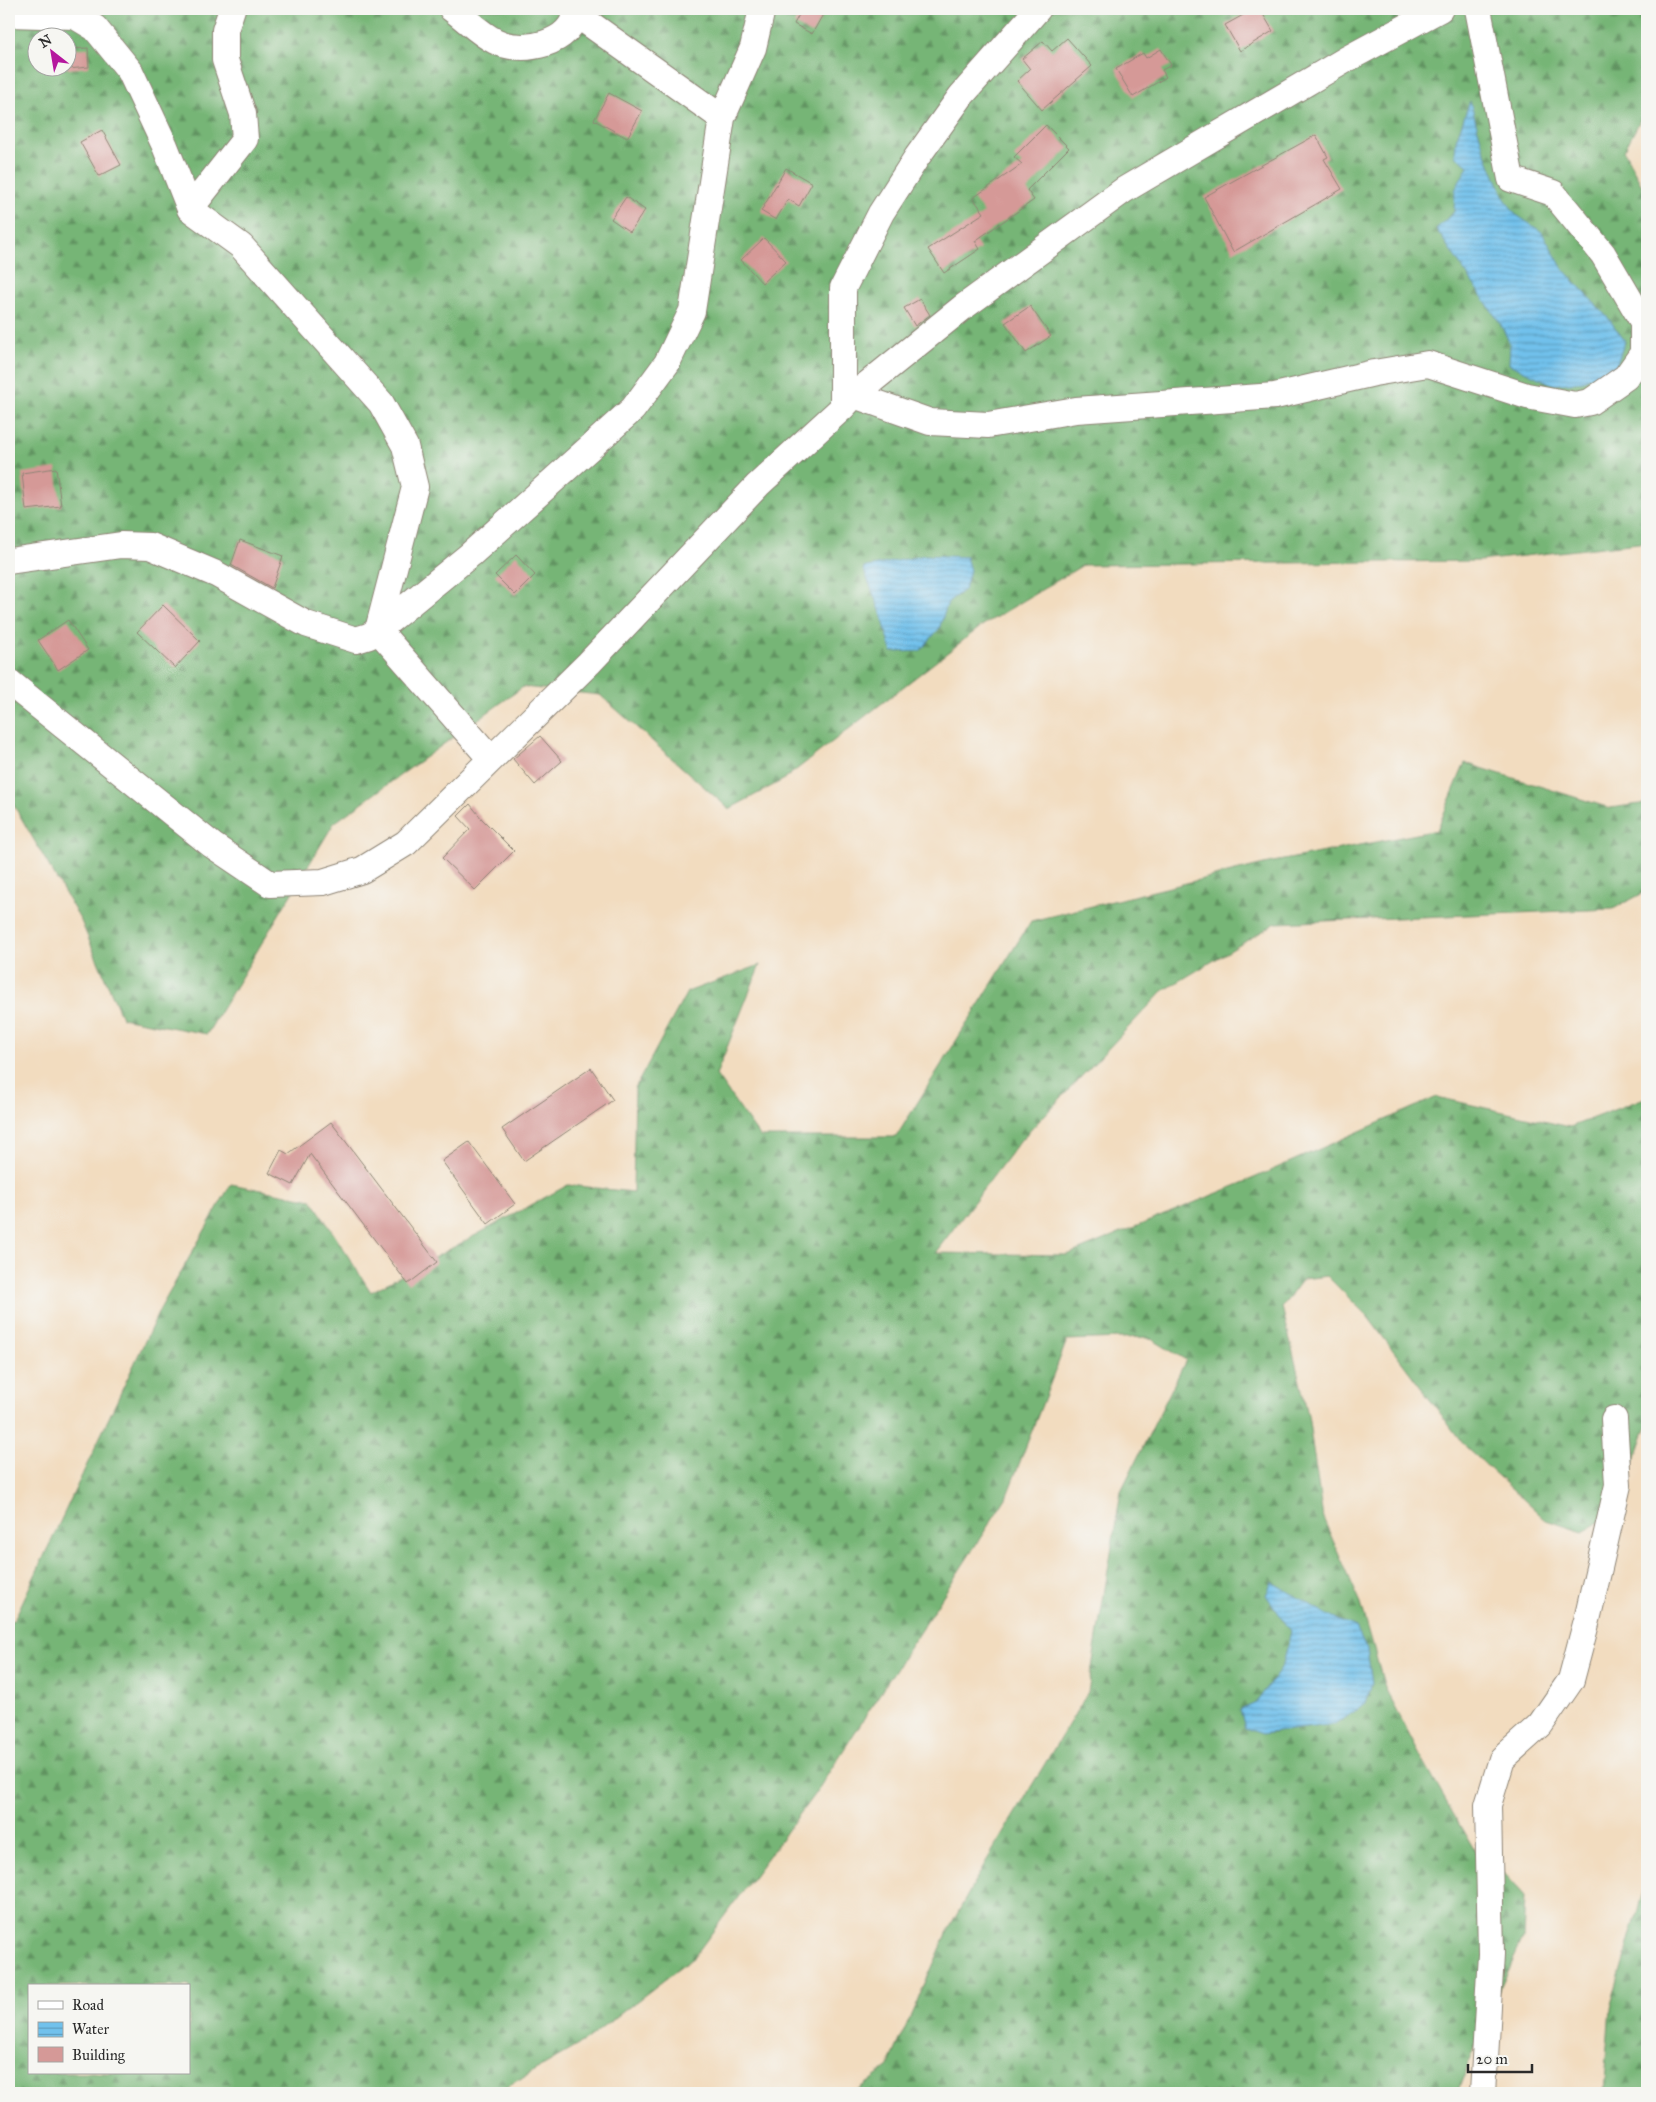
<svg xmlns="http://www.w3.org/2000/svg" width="1656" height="2102" font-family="'IM FELL Great Primer',serif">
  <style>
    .forest { fill: url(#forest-firs); stroke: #507050; fill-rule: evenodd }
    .water { fill: url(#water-rules); stroke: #4e768c }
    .building { fill: #d59997 }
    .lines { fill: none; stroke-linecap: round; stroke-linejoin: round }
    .minor-casing { stroke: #8e8475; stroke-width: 28 }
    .minor { stroke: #fff; stroke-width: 26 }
  </style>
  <defs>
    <pattern id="forest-firs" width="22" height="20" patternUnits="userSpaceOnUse" patternTransform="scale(1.25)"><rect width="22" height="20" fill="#76b576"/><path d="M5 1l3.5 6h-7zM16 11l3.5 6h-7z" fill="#619361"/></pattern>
    <pattern id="water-rules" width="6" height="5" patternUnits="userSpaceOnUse" patternTransform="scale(1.25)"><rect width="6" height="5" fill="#71c1ec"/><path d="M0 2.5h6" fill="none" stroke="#5d9dbf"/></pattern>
  </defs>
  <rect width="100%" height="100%" fill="#f6f6f2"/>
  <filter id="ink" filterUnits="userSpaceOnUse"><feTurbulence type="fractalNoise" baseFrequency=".02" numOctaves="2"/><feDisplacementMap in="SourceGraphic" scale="10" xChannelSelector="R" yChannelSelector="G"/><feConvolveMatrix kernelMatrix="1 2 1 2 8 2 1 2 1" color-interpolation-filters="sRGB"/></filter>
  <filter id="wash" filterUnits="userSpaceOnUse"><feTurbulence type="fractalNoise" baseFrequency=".0096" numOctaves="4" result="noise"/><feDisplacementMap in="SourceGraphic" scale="20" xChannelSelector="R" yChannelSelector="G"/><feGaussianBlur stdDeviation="1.12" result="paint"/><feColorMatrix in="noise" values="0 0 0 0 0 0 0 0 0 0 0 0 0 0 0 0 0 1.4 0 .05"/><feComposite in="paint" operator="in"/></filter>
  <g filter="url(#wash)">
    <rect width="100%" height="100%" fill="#f2dcbf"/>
    <path class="forest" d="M 9,9 L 1647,9 L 1647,107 L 1624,151 L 1647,196 L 1647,542 L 1480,561 L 1083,565 L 983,625 L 783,780 L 729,809 L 600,695 L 523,687 L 334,823 L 207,1034 L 122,1018 L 81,921 L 9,797 ZM 38,38 L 68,38 L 68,68 L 38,68 Z
      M 1465,763 L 1610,808 L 1647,803 L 1647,891 L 1613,909 L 1276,923 L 1163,991 L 1020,1141 L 935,1253 L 1067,1255 L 1254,1178 L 1437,1097 L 1570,1127 L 1647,1097 L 1647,1425 L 1617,1512 L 1583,1532 L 1546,1520 L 1464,1445 L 1368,1317 L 1327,1276 L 1303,1279 L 1282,1307 L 1308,1415 L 1323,1518 L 1361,1604 L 1385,1688 L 1427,1768 L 1475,1852 L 1505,1874 L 1525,1896 L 1523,1939 L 1486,2019 L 1457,2093 L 853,2093 L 888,2067 L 949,1929 L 984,1865 L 1088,1692 L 1121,1491 L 1186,1360 L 1148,1337 L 1067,1340 L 1006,1498 L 819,1788 L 694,1957 L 585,2041 L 496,2093 L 9,2093 L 9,1621 L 14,1620 L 160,1309 L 231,1184 L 312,1200 L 371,1292 L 568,1185 L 633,1192 L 635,1088 L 687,992 L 760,965 L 716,1075 L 760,1137 L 896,1137 L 1031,921 L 1268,863 L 1437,830 ZM 29,1986 L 189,1986 L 189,2073 L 29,2073 Z
      M 1647,1877 L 1647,2093 L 1603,2093 L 1610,2009 Z"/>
    <path class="water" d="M 1470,101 L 1484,150 L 1504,197 L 1515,214 L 1542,232 L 1563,269 L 1609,319 L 1625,341 L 1616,366 L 1583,381 L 1554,385 L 1509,364 L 1510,344 L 1500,323 L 1436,229 L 1454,212 L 1455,190 L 1468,166 L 1455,155 L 1456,140 Z
      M 925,555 L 966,557 L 970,570 L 965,589 L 948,602 L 939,629 L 920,651 L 892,652 L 881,613 L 863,568 Z
      M 1272,1582 L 1333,1618 L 1356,1628 L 1367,1650 L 1372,1682 L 1366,1704 L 1335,1724 L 1262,1734 L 1245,1728 L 1240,1710 L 1256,1703 L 1283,1665 L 1291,1631 L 1266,1595 Z"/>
    <g id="blocks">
      <path class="building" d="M 802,9 L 826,9 L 812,34 L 794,24 Z
        M 1254,9 L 1260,9 L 1273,31 L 1240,51 L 1225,25 Z
        M 1067,38 L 1092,66 L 1042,110 L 1017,81 L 1030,69 L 1022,59 L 1043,41 L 1052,51 Z
        M 88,48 L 89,67 L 68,69 L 68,49 Z
        M 1161,49 L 1171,65 L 1162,70 L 1166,77 L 1133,97 L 1116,69 L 1143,53 L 1146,58 Z
        M 609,93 L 642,111 L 627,138 L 594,120 Z
        M 1046,125 L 1069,148 L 1027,190 L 1034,200 L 975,241 L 980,249 L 944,273 L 928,249 L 984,213 L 973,198 L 1022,164 L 1014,157 Z
        M 102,130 L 121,165 L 99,176 L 80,142 Z
        M 1316,135 L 1328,157 L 1324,159 L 1342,189 L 1233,252 L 1204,197 Z
        M 786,168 L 812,183 L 799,206 L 788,199 L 776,220 L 761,211 Z
        M 626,197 L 645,210 L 630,232 L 611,219 Z
        M 764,238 L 786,261 L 762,283 L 741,260 Z
        M 920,299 L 930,315 L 915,326 L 904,308 Z
        M 1030,306 L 1051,336 L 1026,353 L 1005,323 Z
        M 56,468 L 61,506 L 26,510 L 22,473 Z
        M 240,540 L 283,556 L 272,588 L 231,565 Z
        M 516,555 L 535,575 L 515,595 L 495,575 Z
        M 163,605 L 200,641 L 175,668 L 137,632 Z
        M 68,620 L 88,650 L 58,670 L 38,640 Z
        M 540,736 L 562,761 L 535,785 L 513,759 Z
        M 470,804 L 482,819 L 514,851 L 475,890 L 442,858 L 470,829 L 458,816 Z
        M 591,1068 L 613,1100 L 524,1161 L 502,1129 Z
        M 331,1122 L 437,1262 L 408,1284 L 310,1154 L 293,1185 L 269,1173 L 281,1150 L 288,1154 Z
        M 469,1142 L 515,1204 L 488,1224 L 442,1161 Z"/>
    </g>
  </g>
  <g filter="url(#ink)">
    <use href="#blocks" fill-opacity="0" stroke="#8e8475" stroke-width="1"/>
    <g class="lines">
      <defs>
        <path id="minor" d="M 452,9 C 466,19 480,34 495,41 C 522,55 574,44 576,9
          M 9,14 L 75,16 L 95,28 L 130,71 L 165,146 L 190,209 L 241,246 L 381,403 L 405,446 L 415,487 L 378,630
          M 576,14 L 722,118
          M 190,209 L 245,139 L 243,114 L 225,60 L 225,30 L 232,9
          M 854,395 L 930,422 L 988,425 L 1076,410 L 1275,396 L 1374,373 L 1428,364 L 1527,396 L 1575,405 L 1590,402 L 1626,377 L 1643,353 L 1643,322 L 1603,254 L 1553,193 L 1511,179 L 1478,9
          M 843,407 L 843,288 L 881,213 L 917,157 L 961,96 L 1038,9
          M 9,561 L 121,545 L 150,546 L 216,574 L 306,624 L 356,640 L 369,636 L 378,630 L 471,554 L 633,409 L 667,363 L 692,311 L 722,118 L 753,48 L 762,9
          M 378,630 L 491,759
          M 9,682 L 212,845 L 270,884 L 323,882 L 362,870 L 406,843 L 589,663 L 758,485 L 843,407 L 854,395 L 962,308 L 1124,190 L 1347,59 L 1440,9
          M 1483,2093 L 1491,1954 L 1488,1805 L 1502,1759 L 1540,1725 L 1571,1680 L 1587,1620 L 1618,1485 L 1614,1419"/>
      </defs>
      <use href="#minor" class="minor-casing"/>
      <use href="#minor" class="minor"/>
    </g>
  </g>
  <rect width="1656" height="2102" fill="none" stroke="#f6f6f2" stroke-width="30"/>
  <rect x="28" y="1984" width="162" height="90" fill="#f6f6f2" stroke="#a5a5a2"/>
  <rect x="38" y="2001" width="25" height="8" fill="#ffffff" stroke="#a5a5a2"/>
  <text x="72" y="2010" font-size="15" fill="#2b2b2b">Road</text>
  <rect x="38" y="2022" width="25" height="15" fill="url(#water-rules)" stroke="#a5a5a2"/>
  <text x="72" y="2034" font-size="15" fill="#2b2b2b">Water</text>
  <rect x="38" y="2047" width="25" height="15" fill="#d59997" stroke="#a5a5a2"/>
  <text x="72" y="2060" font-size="15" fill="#2b2b2b">Building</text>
  <g transform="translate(52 52) rotate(329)"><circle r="24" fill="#f6f6f2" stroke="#a5a5a2"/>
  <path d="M0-4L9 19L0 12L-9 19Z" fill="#b5179e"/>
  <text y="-8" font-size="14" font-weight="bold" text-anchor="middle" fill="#2b2b2b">N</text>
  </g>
  <path d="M1468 2064v8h64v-8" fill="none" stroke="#2b2b2b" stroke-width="2.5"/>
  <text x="1476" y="2064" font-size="15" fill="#2b2b2b" stroke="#f6f6f2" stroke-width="4" paint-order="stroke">20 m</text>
</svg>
